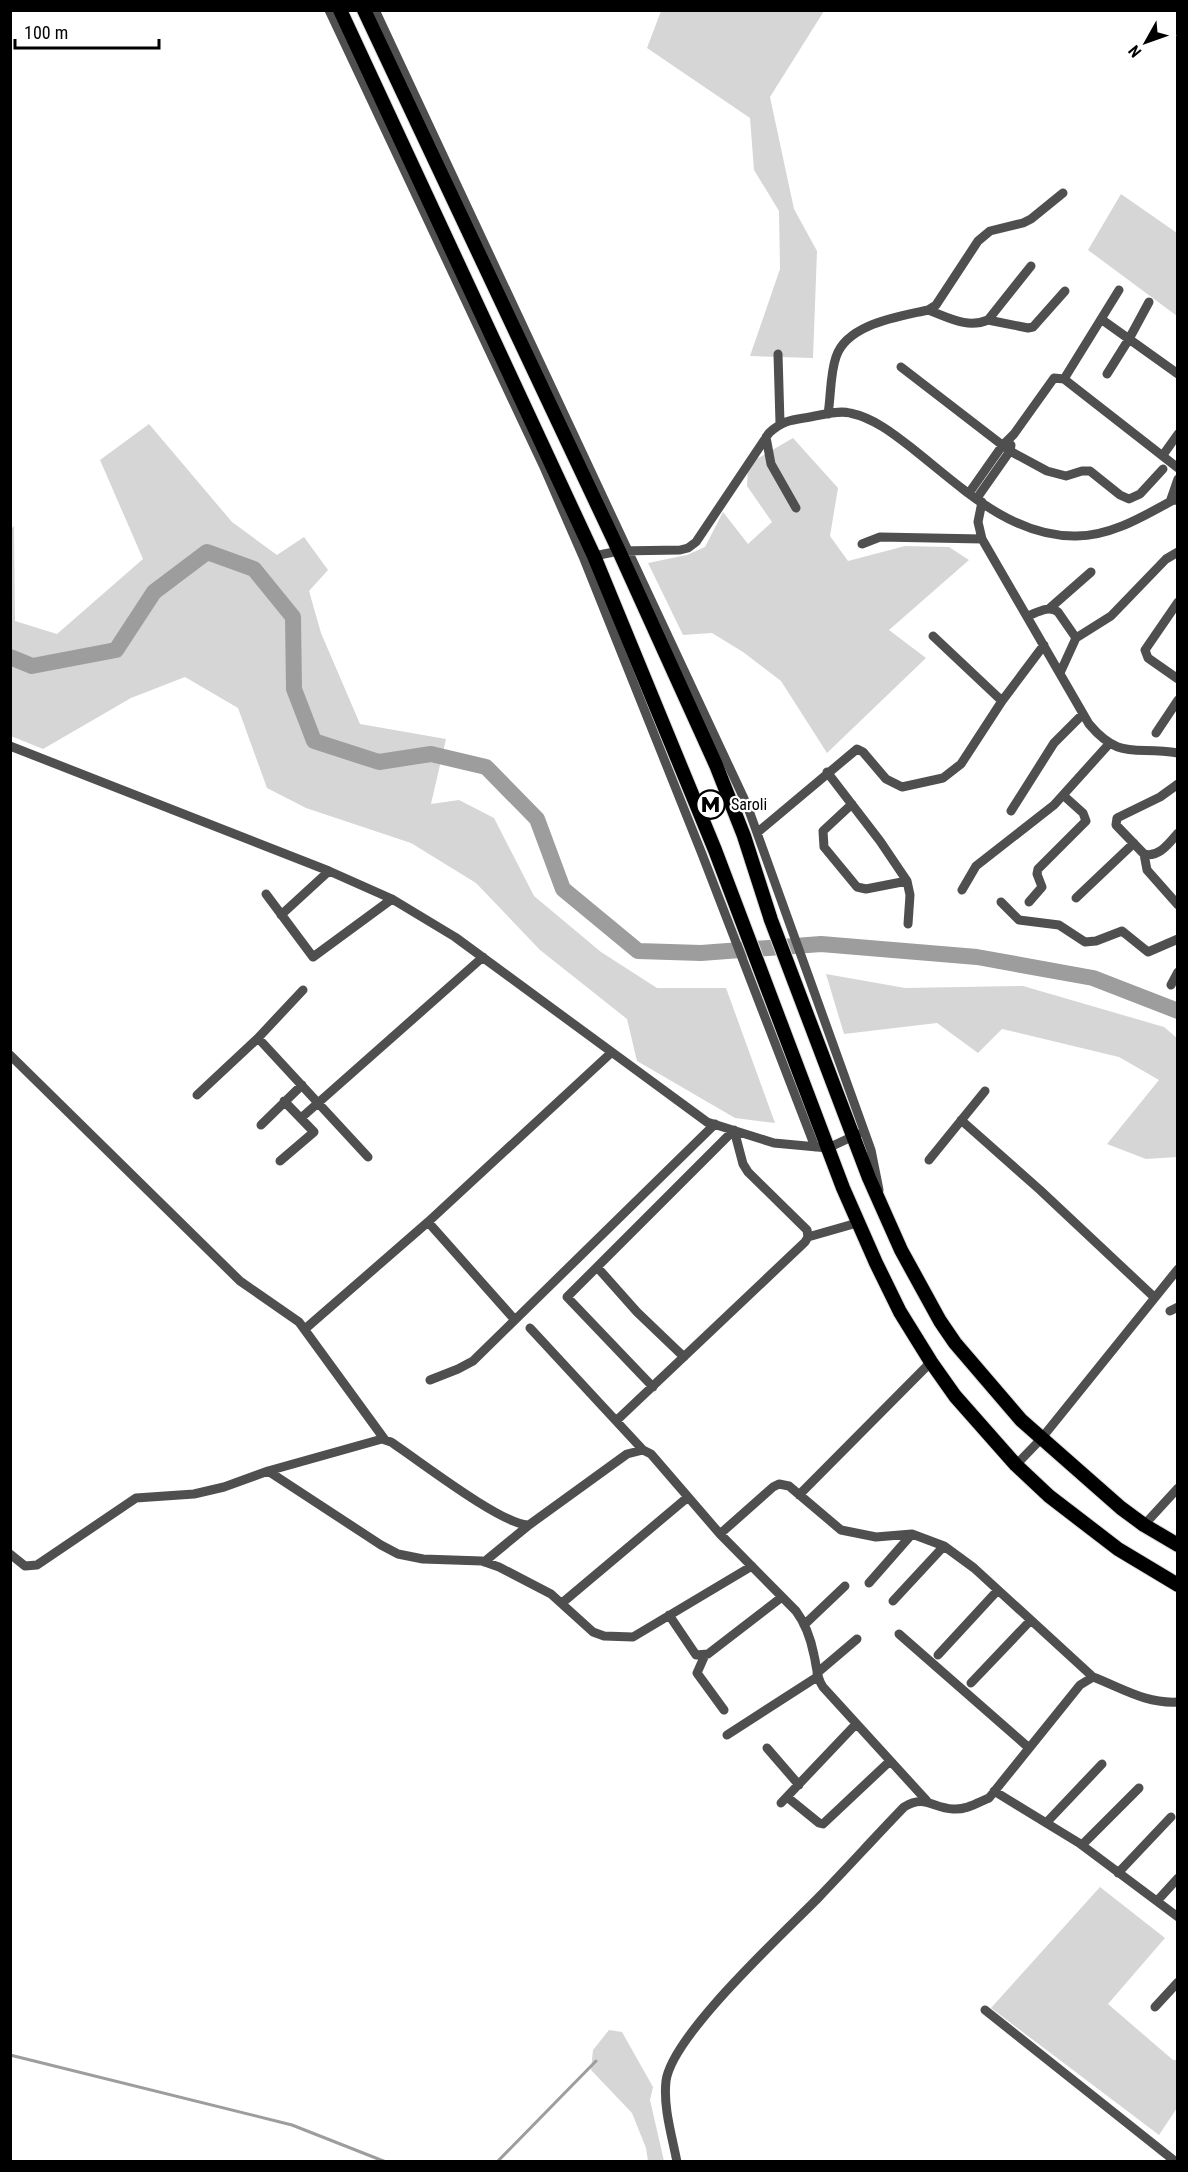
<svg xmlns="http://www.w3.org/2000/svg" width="1188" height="2172" font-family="'Roboto Condensed',sans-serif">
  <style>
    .green { fill: #d6d6d6 }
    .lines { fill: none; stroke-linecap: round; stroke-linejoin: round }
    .stream { stroke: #9d9d9d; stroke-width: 3 }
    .river { stroke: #9d9d9d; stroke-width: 16 }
    .highway-casing { stroke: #dbdbdb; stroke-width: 16 }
    .minor { stroke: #4f4f4f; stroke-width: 9 }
    .highway { stroke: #000; stroke-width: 14 }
    .labels { text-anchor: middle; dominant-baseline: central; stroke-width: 4.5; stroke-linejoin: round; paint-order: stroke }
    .poi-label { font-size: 16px; fill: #000; stroke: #fff; text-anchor: start }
  </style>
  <rect width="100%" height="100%" fill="#fff"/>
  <path class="green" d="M 661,11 L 824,11 L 770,97 L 794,209 L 817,251 L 813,358 L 750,356 L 780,269 L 779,211 L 754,170 L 750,118 L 647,48 Z
    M 1121,194 L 1177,233 L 1177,316 L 1088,250 Z
    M 149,424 L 232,522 L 277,555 L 304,537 L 328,570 L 309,591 L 321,633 L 360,724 L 446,739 L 431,804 L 459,800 L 494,818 L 534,896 L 601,952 L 657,988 L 726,988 L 775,1123 L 735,1118 L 637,1061 L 627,1019 L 540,950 L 476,883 L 411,843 L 306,808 L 267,788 L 238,708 L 185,677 L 131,698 L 43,749 L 11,736 L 11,529 L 14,526 L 15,621 L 57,634 L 143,559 L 100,460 Z
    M 793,438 L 838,488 L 830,536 L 848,561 L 905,546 L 949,547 L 969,560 L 889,630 L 926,658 L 827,753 L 781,681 L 743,652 L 712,633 L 683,635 L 648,563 L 687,555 L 705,547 L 723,512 L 748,544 L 772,522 L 747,486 L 748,464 Z
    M 826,974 L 905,988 L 1023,986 L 1164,1027 L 1177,1038 L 1177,1157 L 1146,1159 L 1107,1144 L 1159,1080 L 1119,1057 L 1002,1029 L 978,1053 L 937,1023 L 844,1034 Z
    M 1100,1887 L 1165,1938 L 1108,2004 L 1173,2060 L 1177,2060 L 1177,2108 L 1159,2135 L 991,2008 Z
    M 609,2030 L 622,2032 L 653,2087 L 650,2100 L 664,2161 L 648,2161 L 646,2148 L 632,2113 L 591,2070 L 593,2050 Z"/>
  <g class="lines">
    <path class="stream" d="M 10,2055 L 292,2125 L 386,2162
      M 497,2162 L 596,2061"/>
    <path class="river" d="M 10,657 L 32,666 L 116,650 L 154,592 L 207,552 L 254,569 L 293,617 L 294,689 L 314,741 L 379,762 L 431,754 L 486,767 L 537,819 L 563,889 L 638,951 L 701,953 L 821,944 L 977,957 L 1093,978 L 1178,1011"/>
    <defs>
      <path id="highway" d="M 340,10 L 594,556 L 715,850 L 843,1188 L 876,1263 L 900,1312 L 931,1362 L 955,1396 L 1016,1465 L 1049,1496 L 1118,1549 L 1178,1585
        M 364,10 L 619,551 L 716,765 L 744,836 L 771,920 L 869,1178 L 901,1250 L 940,1321 L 955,1343 L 1021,1420 L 1121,1508 L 1144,1525 L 1178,1545"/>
    </defs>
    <use href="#highway" class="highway-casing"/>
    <path class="minor" d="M 329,10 L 543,465 L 584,559 L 702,854 L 815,1147
      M 375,10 L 747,805 L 871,1150 L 879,1190
      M 928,310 C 948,317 967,329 988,320 L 1031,266
      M 1101,319 L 1178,374
      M 988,320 L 1028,328 L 1033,327 L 1065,291
      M 778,354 L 780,423
      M 901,367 L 1010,451 L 1047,471 L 1066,476 L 1082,471 L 1090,471 L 1120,495 L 1129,499 L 1140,494 L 1163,469
      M 1107,374 L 1129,339 L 1149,302
      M 1064,379 L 1119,290
      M 828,414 C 831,396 830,374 836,357 C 847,324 898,317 928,310 L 936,305 L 978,241 L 990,231 L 1023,223 L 1031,219 L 1063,193
      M 766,437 L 771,464 L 796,508
      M 1163,455 L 1178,434
      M 969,493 L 1002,446 L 1014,434 L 1054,378 L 1064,379 L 1178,468
      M 977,498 L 1010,451 L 1011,445
      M 982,502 L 978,522 L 982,539 L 1089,724 C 1121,762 1136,745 1178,753
      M 1170,502 L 1178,479
      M 862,544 L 880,537 L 982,539
      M 589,557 L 619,551 L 680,550 L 688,548 L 696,542 L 769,433 C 783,420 792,420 810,417 C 822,415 838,410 850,413 C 874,418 894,434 913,449 C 960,486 1010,536 1074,536 C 1110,537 1144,516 1175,499 L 1178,501
      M 1178,602 L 1145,650 L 1148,658 L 1178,679
      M 1050,608 L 1091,572
      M 1028,616 C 1038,612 1049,605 1058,612 L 1076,638
      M 933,636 L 1002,701
      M 1060,673 L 1076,638 L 1111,616 L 1166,559 L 1178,552
      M 1156,733 L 1178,700
      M 10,746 L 329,871 L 392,899 L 455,937 L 707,1122 L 774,1143 L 828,1148 L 858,1134
      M 827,772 L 880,841 L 907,881 L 910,895 L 908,924
      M 1178,784 L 1160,797 L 1117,818 L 1116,825 L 1144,854 C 1159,858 1169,843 1178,833
      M 852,804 L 823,831 L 824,847 L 857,887 L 866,889 L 907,881
      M 1011,811 L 1054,743 L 1083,714
      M 758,832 L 857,749 L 863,752 L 886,779 L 902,787 L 943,778 L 961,764 L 1002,701 L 1044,645
      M 1144,854 L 1147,870 L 1178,905
      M 962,890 L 976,866 L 1054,805 L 1109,744
      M 266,894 L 313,957 L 392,899
      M 1076,898 L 1134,843
      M 1001,902 L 1019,920 L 1059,925 L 1085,942 L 1096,941 L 1122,931 L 1148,952 L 1178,939
      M 1029,902 L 1042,887 L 1037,874 L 1038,869 L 1086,821 L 1083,813 L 1063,795
      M 281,915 L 329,871
      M 1171,985 L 1178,972
      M 258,1038 L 368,1157
      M 10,1055 L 240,1281 L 299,1322 L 385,1440
      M 197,1095 L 258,1038 L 303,990
      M 301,1118 L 483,957
      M 961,1120 L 1040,1190 L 1154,1297
      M 261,1125 L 302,1085
      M 929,1160 L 985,1091
      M 280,1161 L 314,1132 L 284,1101
      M 428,1222 L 515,1320
      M 808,1237 L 857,1223
      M 597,1267 L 637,1312 L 684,1357
      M 1170,1311 L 1178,1307
      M 530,1328 L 643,1450
      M 305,1329 L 428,1222 L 612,1052
      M 430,1380 L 458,1369 L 473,1361 L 715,1124
      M 616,1421 L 805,1242 L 808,1237 L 807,1230 L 748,1172 L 743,1164 L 734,1130 L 567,1297 L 653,1387
      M 1016,1465 L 1041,1439 L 1178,1269
      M 268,1471 L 381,1545 L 398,1554 L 423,1559 L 482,1561 L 499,1567 L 551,1594 L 593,1632 L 604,1636 L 633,1637 L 752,1566
      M 799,1495 L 931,1362
      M 1144,1525 L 1178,1488
      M 720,1534 L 773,1487 L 779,1484 L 789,1486 L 841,1530 L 876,1537 L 912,1534 L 944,1546 L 974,1568 L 1093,1677
      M 10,1554 L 25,1566 L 37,1565 L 136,1498 L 194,1494 L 224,1487 L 268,1471 L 382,1439 L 391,1442 C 417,1459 503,1526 529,1525 L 627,1454 L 643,1450 L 651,1454 L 720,1534 L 796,1611 C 805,1623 811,1640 814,1655 C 817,1667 816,1677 823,1687 L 927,1801
      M 484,1562 L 529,1525
      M 869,1583 L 912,1534
      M 893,1601 L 944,1546
      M 562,1603 L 688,1497
      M 669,1615 L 696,1655 L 708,1654 L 782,1597
      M 804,1625 L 845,1586
      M 899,1634 L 1029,1748
      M 705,1655 L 697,1673 L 724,1710
      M 938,1655 L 998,1590
      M 817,1673 L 857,1639
      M 971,1683 L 1030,1621
      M 727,1735 L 817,1677
      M 767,1748 L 799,1785
      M 994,1791 L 1079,1843 L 1178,1917
      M 787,1797 L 819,1823 L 823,1824 L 890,1761
      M 781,1803 L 856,1724
      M 1047,1822 L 1102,1764
      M 1082,1845 L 1139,1788
      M 1118,1873 L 1171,1817
      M 1157,1901 L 1178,1878
      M 1155,2007 L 1178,1982
      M 985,2010 L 1176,2162
      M 677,2162 C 672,2136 663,2107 666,2081 C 672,2035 784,1933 819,1897 C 848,1867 875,1837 904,1807 C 925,1794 932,1808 953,1809 C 966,1810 977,1803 989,1798 L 1080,1685 L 1093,1677 C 1122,1688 1146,1704 1178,1702"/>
    <use href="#highway" class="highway"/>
  </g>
  <defs>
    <symbol id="metro-ring" viewBox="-11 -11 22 22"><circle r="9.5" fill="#fff" stroke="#000" stroke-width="1.5"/><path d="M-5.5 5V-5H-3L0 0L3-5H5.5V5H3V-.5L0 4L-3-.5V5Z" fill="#000"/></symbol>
  </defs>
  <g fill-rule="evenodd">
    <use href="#metro-ring" x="694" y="788" width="33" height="33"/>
  </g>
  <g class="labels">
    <g class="poi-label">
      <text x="731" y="804">Saroli</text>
    </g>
  </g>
  <rect width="1188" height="2172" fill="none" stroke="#000000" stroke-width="24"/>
  <g transform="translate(1146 42) rotate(230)" stroke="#ffffff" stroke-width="4.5" paint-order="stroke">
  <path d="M0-4.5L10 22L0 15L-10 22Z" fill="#000000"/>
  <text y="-9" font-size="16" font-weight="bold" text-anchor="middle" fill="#000000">N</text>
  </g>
  <path d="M15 39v9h144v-9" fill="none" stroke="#000000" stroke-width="3"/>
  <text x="24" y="39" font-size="18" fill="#000000" stroke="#ffffff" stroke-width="4.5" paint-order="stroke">100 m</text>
</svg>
